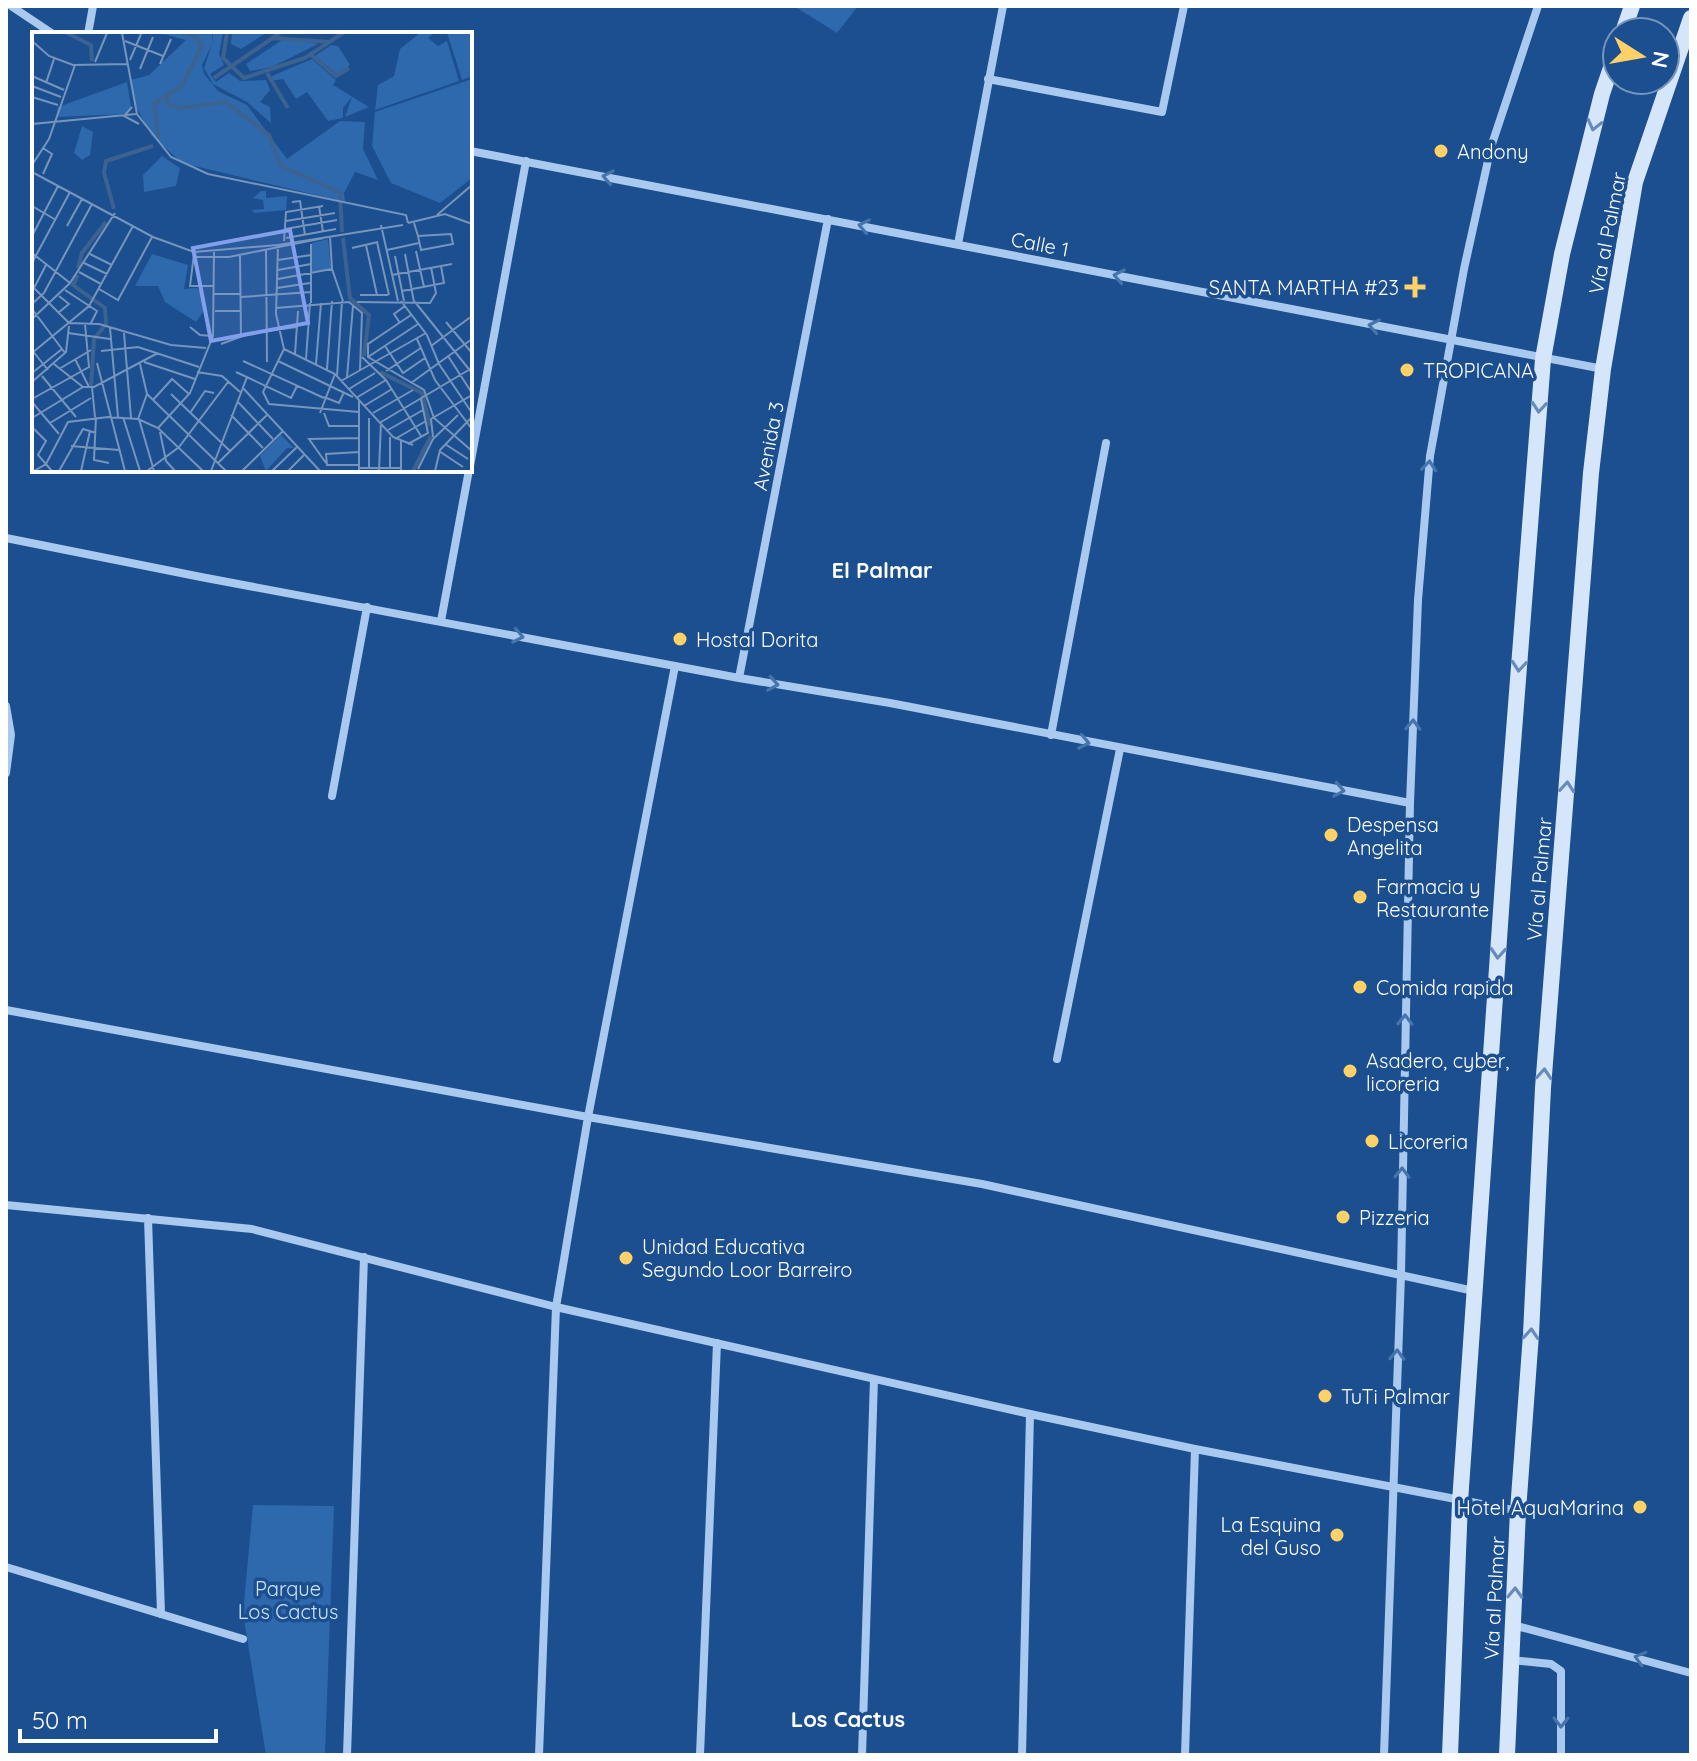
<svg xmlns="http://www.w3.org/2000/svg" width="1697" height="1761" font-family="Quicksand,sans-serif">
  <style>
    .green { fill: #2e69ad }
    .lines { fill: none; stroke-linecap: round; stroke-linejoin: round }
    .street { stroke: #a9c9ee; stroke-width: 8 }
    .secondary { stroke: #d6e6fa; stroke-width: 16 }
    .oneway { stroke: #668bba }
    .oneway2 { stroke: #4674ac }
    .poi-dot { fill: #ffd166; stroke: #1b4f8f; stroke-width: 3 }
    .labels { text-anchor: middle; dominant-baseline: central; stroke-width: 7; stroke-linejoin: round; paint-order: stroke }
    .poi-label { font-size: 20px; fill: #fff; stroke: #1b4f8f; text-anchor: start }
    .street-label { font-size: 20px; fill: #fff; stroke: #1b4f8f }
    .park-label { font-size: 20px; fill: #cfe3fa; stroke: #1b4f8f }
    .neighbourhood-label { font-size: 22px; font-weight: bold; fill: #fff; stroke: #1b4f8f }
    .inset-river { fill: none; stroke: #3c6290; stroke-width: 4 }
    .inset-road { fill: none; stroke: #7695bc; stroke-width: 2 }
    .view { fill: #839eea; fill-opacity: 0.15; stroke: #839eea; stroke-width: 4 }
    .inset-edge { fill: none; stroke: #fff; stroke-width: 4 }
  </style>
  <rect width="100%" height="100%" fill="#1b4f8f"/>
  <path class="green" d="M 794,6 L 858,6 L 837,33 Z
    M 253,1505 L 334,1506 L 325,1755 L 266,1755 L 243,1613 Z"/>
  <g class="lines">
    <path class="street" d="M 11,6 L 53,34
      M 88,34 L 93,6
      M 988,79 L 1162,112 L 1184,6
      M 470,151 L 1603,369
      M 958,244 L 1003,6
      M 470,466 L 526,161
      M 6,538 L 201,577 L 739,678 L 890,703 L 1410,803
      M 441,621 L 469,470
      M 739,678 L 828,219
      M 6,706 L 11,735 L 6,773
      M 1051,735 L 1106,443
      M 332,796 L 367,607
      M 6,1010 L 588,1117 L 982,1184 L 1474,1291
      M 1057,1059 L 1120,749
      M 6,1205 L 252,1229 L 556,1307 L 1030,1414 L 1195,1449 L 1518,1511
      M 148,1218 L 161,1614
      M 6,1567 L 243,1639
      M 1513,1625 L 1691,1673
      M 1511,1660 L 1551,1664 L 1561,1671 L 1561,1755
      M 347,1755 L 364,1257
      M 539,1755 L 556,1307 L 588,1117 L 675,666
      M 700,1755 L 717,1343
      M 862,1755 L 874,1379
      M 1022,1755 L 1030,1414
      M 1185,1755 L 1195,1449
      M 1384,1755 L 1401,1275 L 1410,803 L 1418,600 L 1430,456 L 1464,269 L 1491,147 L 1538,6"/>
    <path class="secondary" d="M 1623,32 L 1632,6
      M 1450,1755 L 1460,1502 L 1509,795 L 1543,359 L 1562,254 L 1602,94 L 1617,50
      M 1507,1755 L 1518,1511 L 1531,1334 L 1543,1088 L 1591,473 L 1603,369 L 1635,182 L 1691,18"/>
  </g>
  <defs><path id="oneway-chevron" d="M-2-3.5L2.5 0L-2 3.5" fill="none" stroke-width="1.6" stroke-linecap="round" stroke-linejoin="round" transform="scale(2)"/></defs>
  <g class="oneway">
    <use href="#oneway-chevron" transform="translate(1594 125) rotate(104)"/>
    <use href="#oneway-chevron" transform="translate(1539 407) rotate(95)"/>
    <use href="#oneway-chevron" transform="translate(1519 666) rotate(95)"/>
    <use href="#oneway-chevron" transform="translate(1567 787) rotate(-85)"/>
    <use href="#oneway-chevron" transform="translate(1498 953) rotate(94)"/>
    <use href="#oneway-chevron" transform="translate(1544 1074) rotate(-86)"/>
    <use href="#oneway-chevron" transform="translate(1531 1334) rotate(-86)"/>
    <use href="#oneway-chevron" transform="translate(1515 1593) rotate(-88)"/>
  </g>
  <g class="oneway2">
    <use href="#oneway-chevron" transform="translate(608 177) rotate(-169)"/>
    <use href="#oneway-chevron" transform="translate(864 226) rotate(-169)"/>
    <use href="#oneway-chevron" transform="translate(1119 276) rotate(-169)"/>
    <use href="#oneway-chevron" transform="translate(1374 326) rotate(-169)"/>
    <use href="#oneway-chevron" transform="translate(1429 466) rotate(-84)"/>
    <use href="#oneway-chevron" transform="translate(518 636) rotate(11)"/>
    <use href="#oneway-chevron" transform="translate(773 684) rotate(10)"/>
    <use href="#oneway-chevron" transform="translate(1413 725) rotate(-88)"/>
    <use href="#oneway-chevron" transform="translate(1084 742) rotate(11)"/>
    <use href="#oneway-chevron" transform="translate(1339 790) rotate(10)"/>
    <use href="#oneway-chevron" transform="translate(1405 1020) rotate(-89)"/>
    <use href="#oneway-chevron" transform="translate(1402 1173) rotate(-89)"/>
    <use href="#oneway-chevron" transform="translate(1397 1355) rotate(-88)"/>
    <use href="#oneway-chevron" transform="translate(1640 1658) rotate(-164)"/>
    <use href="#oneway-chevron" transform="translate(1561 1722) rotate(91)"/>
  </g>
  <g class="poi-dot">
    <circle cx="1441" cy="151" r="8"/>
    <path d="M1411 275h8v8h8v8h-8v8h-8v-8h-8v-8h8z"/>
    <circle cx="1407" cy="370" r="8"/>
    <circle cx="680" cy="639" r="8"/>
    <circle cx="1331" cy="835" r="8"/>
    <circle cx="1360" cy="897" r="8"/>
    <circle cx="1360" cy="987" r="8"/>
    <circle cx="1350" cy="1071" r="8"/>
    <circle cx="1372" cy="1141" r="8"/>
    <circle cx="1343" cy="1217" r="8"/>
    <circle cx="626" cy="1258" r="8"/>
    <circle cx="1325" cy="1396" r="8"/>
    <circle cx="1640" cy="1507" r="8"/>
    <circle cx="1337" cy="1535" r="8"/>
  </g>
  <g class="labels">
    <g class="poi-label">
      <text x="1457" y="151">Andony</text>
      <text x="1399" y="287" text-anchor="end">SANTA MARTHA #23</text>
      <text x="1423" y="370">TROPICANA</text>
      <text x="696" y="639">Hostal Dorita</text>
      <text x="1347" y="824">Despensa<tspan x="1347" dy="23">Angelita</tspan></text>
      <text x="1376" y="886">Farmacia y<tspan x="1376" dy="23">Restaurante</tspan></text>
      <text x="1376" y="987">Comida rapida</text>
      <text x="1366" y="1060">Asadero, cyber,<tspan x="1366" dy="23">licoreria</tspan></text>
      <text x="1388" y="1141">Licoreria</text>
      <text x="1359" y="1217">Pizzeria</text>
      <text x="642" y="1246">Unidad Educativa<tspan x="642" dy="23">Segundo Loor Barreiro</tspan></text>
      <text x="1341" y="1396">TuTi Palmar</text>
      <text x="1624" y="1507" text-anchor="end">Hotel AquaMarina</text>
      <text x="1321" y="1524" text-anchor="end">La Esquina<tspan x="1321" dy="23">del Guso</tspan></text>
    </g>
    <g class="street-label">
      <text transform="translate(1607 233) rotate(-79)">Vía al Palmar</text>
      <text transform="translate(1040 244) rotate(11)">Calle 1</text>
      <text transform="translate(768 446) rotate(-79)">Avenida 3</text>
      <text transform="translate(1539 879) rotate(-85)">Vía al Palmar</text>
      <text transform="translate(1494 1598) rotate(-87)">Vía al Palmar</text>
    </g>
    <g class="park-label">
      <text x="288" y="1588">Parque<tspan x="288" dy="23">Los Cactus</tspan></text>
    </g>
    <g class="neighbourhood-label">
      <text x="882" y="570">El Palmar</text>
      <text x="848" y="1719">Los Cactus</text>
    </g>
  </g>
  <g transform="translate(32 32)">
    <rect width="440" height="440" fill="#1b4f8f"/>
    <path d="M 128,1 L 180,1 L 180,12 L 181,1 L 191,1 L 187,22 L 192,33 L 178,42 L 184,50 L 197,41 L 208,49 L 234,48 L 238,58 L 228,70 L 238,75 L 239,91 L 215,70 L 181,52 L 172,36 L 180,12 L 170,33 L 172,42 L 186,59 L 215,73 L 255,127 L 308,89 L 333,90 L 331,117 L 346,148 L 323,140 L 312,161 L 313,170 L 150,131 L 119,103 L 103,72 L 99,48 L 117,43 L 154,8 ZM 200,1 L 234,1 L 209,17 L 199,12 ZM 388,1 L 402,1 L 396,6 L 406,14 L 415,9 L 427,49 L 343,78 L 346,53 L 362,44 L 368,17 ZM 415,1 L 440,1 L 440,44 L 430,48 ZM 253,6 L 286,12 L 240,35 L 218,39 L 214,32 ZM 299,13 L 306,14 L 318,33 L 305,42 L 283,24 ZM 280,27 L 304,48 L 301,53 L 337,75 L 313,85 L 320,65 L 311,76 L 311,86 L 296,89 L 275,60 L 264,67 L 251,47 L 238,49 L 240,44 ZM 440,47 L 440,146 L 408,171 L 359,151 L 340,114 L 343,80 ZM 95,50 L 99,75 L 93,82 L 24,85 L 26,75 ZM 50,94 L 61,100 L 58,123 L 50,128 L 42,121 ZM 130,124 L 148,136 L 144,154 L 112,160 L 111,143 ZM 229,159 L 234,159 L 234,166 L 255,164 L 254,178 L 222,181 L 220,178 L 232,177 L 231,168 L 221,166 ZM 296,207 L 299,237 L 280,241 L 280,211 ZM 120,222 L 156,233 L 152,257 L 165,256 L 172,263 L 173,277 L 164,290 L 133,270 L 126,254 L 103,254 ZM 249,403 L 262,416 L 255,416 L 234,439 L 228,424 Z" fill="#2e69ad"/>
    <path class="inset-river" d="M 35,1 L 59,13 L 60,29M 150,1 L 160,2 L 170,13 L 150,54 L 134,64 L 136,72 L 147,76 L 194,70 L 237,103 L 248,133 L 308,161 L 310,200M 195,1 L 191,26 L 212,46 L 273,26 L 311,1M 241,6 L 297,10M 279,23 L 304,44 L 317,36M 235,41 L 256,76M 182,46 L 248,1M 127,106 L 122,72 L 132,65M 82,177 L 72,141 L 74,129 L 121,114M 311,206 L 318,266 L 337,283 L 332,324M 46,236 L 50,221 L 74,190M 46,243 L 41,253 L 73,276 L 74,292 L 62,307 L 59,354M 348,340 L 390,361 L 398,394M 381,439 L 399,404"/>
    <path class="inset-road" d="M 90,1 L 105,82 L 139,125 L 176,142 L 374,183 L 376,191M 0,9 L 17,24 L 41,33 L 95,32M 93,9 L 131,24M 98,28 L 109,2M 63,30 L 75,1M 128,32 L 139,7M 108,37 L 121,5M 0,44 L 32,58M 14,51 L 22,27M 0,54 L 29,65M 0,65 L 26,73M 100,75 L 92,84 L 107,92M 0,92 L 104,82M 0,133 L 17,107 L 43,33M 0,140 L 121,205 L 162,220 L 246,213 L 371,193M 11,142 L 20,122 L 11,116M 260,170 L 268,169 L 273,203M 0,174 L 24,188M 287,174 L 291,200M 405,183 L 440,153M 254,189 L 303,181M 376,191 L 413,182 L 440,192M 382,191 L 386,204 L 389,218 L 421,212 L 419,202 L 386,204M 349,193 L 366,269M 35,194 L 50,167M 253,197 L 305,188M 0,204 L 26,154M 254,206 L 304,197M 252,209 L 254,180 L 291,174M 345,210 L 357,263M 246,213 L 244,282 L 252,317 L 303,342 L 361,405 L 381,413M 334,213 L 345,263M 320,216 L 346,210M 234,217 L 235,330M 355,218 L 387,211M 384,219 L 392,255M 0,221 L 38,251M 58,222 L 80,233M 162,222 L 158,254 L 182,254M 373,222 L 382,270M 208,224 L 209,306M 363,224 L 372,269M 163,225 L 197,225 L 292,206M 246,228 L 279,223M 0,231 L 38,160M 52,231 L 75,242M 300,237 L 311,269M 246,238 L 279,232M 47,240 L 69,252M 360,243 L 420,232M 246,247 L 300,237 L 298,205M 0,254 L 37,291 L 67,292 L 139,313 L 174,316M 2,256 L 14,233M 245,256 L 278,251M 67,257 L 86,268 L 120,205M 33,258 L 65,279 L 59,291M 370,259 L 412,251 L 409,234M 182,262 L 208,262M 328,263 L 356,263M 209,265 L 279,260M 369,269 L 395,303 L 407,332 L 440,381M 325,270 L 398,271 L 404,261 L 399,235M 383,270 L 440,341M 279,271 L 279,212M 0,272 L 12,261 L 60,172M 244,276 L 317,270 L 330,281 L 328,338M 0,277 L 33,321M 183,279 L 209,279M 26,281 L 37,272 L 27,264M 379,283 L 336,312 L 336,325 L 392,358 L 402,386 L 440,419M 0,287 L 38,251 L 83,181M 414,290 L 440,321M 368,291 L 362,282 L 373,274M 158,295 L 168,303 L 181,304M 78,296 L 86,385M 36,301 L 78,307M 92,301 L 99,386M 385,307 L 403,348 L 440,397M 189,312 L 219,301 L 265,295M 353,314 L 371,341 L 393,326M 399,314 L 440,284M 252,317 L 231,360 L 237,372 L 327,380M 0,318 L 16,338M 69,319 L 106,315 L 167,335M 0,321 L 57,274 L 101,194M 263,322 L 266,279M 416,324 L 440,361M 330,325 L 354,348M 336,325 L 386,292M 43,327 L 57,355M 274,327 L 278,271M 211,329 L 292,366M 246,329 L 321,365M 112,330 L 163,347M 65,331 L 93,439M 22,332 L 51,355 L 62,355 L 124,322M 284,332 L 289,271M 27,337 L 59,318M 295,337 L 300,269M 354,339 L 389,316M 165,340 L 190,344 L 208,360M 204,340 L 259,366 L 265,354M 0,341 L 30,317M 10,344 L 44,385M 305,344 L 310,269M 315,345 L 321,274M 309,349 L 394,301M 0,350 L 34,320 L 37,294M 379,351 L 440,307M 60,355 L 63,385M 210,355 L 288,439M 317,357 L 343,341M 115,362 L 194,439M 139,362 L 198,419M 292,365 L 307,371 L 312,360M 324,366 L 354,348 L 389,404M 0,367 L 57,335 L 53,292M 121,368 L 140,347 L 157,362M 205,369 L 241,407M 327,369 L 327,439M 0,370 L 27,402M 332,374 L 360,357M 158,381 L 173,359 L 182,361M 288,381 L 303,342M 292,381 L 297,394 L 327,394M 341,381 L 381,358M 199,383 L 231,416M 64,385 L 62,428 L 77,431M 91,385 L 108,439M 0,386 L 51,355M 337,386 L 337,436M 106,387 L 115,362 L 108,332M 107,387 L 122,439M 18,391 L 59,366M 0,395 L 14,409 L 6,423 L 20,439M 126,396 L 158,361 L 181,304 L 182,218M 356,398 L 391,378M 128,400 L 134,429 L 143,439M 401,405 L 399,387 L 440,363M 363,407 L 394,389M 369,409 L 369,439M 376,412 L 396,401 L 389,367M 413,412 L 436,427M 39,414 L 87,418M 407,419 L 431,435M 327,420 L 294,422 L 295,433 L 327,433M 186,431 L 236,382M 294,431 L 277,407 L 327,406M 327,436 L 369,436M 358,436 L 358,405M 386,437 L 401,407 L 426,383M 2,439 L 14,432 L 36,390 L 76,385 L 106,387 L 126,396 L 171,439M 27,439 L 51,397 L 64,401M 49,439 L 58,399M 115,439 L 147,415 L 196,350M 179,439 L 215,345M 210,439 L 251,399M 240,439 L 266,414M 256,439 L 273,422M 347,439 L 349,390 L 440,336M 403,439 L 408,418 L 440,385"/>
    <path class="view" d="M 258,198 L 276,291 L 179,309 L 161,216 Z"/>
    <rect width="440" height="440" class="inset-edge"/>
  </g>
  <rect width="1697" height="1761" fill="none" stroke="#ffffff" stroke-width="16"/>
  <g transform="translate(1641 56) rotate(101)"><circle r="38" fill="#1b4f8f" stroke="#7695bc" stroke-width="2"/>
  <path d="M0-6L14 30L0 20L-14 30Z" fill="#ffd166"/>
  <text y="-12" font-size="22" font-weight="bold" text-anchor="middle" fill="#ffffff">N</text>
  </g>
  <path d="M20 1729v12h196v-12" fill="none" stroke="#ffffff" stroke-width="4"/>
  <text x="32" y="1729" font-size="24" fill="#ffffff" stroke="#1b4f8f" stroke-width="6" paint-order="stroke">50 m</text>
</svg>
